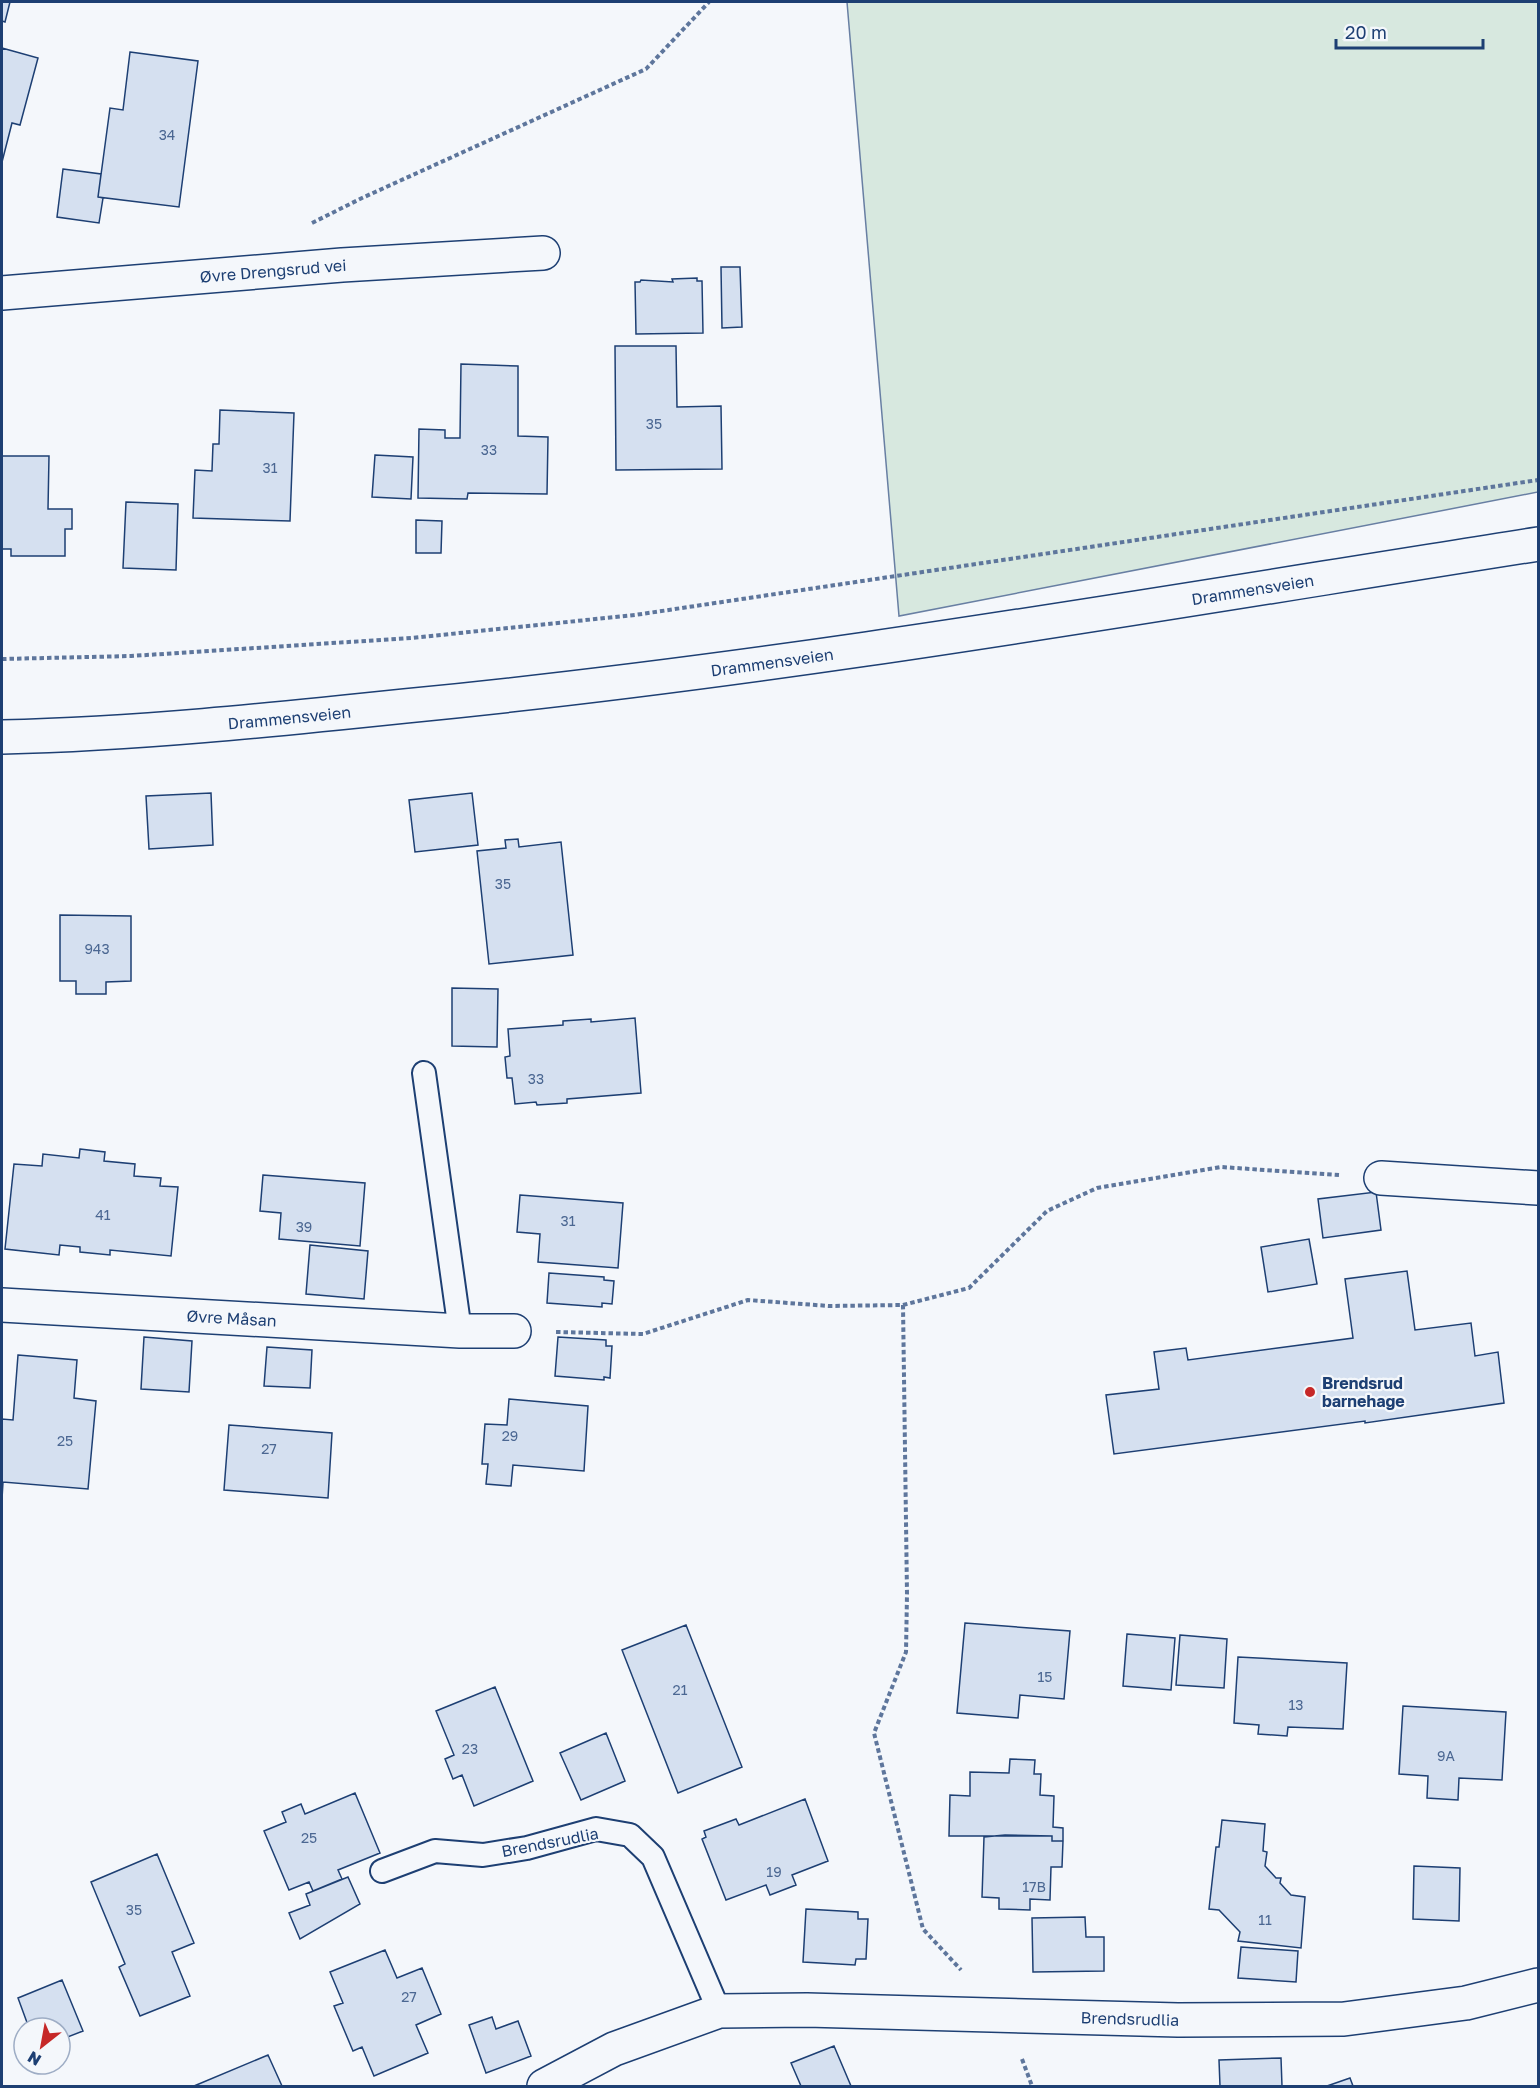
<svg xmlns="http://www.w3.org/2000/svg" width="1540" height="2088" font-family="'Golos Text',sans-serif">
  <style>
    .green { fill: #d7e8df; stroke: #687fa3; stroke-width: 1.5 }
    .building { fill: #d5e0f0; stroke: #1d3f73; stroke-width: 1.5 }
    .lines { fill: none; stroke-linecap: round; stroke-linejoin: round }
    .lane-casing { stroke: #1d3f73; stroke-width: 26 }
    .street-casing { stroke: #1d3f73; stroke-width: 36 }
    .secondary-casing { stroke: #1d3f73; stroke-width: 36 }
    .path { stroke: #5e769c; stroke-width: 4; stroke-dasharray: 4.5 3; stroke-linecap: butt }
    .lane { stroke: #f4f7fb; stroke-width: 22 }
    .street { stroke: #f4f7fb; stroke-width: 33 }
    .secondary { stroke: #f4f7fb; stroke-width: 33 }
    .poi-dot { fill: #c62828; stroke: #f4f7fb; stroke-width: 2 }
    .labels { text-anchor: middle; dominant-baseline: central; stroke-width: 4.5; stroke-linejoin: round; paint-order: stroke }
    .number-label { font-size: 14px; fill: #4b6792 }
    .street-label { font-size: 16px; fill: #1d3f73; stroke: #f4f7fb }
    .poi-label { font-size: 16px; font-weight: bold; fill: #1d3f73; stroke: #f4f7fb; text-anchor: start }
  </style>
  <rect width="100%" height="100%" fill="#f4f7fb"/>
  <path class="green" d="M 847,2 L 1538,2 L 1538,492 L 899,616 Z"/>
  <path class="building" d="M 2,2 L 10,2 L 5,22 L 2,21 Z
    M 2,48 L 38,58 L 20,125 L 12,123 L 2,162 Z
    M 130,52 L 198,61 L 179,207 L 98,197 L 110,108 L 123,110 Z
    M 63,169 L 101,174 L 98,197 L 103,198 L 99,223 L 57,217 Z
    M 721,267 L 740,267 L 742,327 L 722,328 Z
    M 697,278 L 697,281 L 702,281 L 703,333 L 636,334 L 635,282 L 640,282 L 641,280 L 673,282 L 672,279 Z
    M 615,346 L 676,346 L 677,407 L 721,406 L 722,469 L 616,470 Z
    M 461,364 L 518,366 L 518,436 L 548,437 L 547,494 L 468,493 L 467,499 L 418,498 L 419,429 L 445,430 L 445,438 L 460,438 Z
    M 220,410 L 294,413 L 290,521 L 193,518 L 195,470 L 212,471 L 213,444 L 219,444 Z
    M 375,455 L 413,457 L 411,499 L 372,497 Z
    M 2,456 L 49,456 L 48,509 L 72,509 L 72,529 L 65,529 L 65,556 L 11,556 L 11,549 L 2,549 Z
    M 126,502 L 178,504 L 176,570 L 123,568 Z
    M 416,520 L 442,521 L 441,553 L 416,553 Z
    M 211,793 L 213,845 L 149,849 L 146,796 Z
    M 472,793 L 478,845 L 415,852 L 409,800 Z
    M 518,839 L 519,847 L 561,842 L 573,955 L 489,964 L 477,851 L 506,848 L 505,840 Z
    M 60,915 L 131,916 L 131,981 L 106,982 L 106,994 L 76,994 L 76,981 L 60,981 Z
    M 452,988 L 498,989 L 497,1047 L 452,1046 Z
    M 635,1018 L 641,1093 L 567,1099 L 567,1103 L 537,1105 L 536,1102 L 515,1104 L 512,1078 L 507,1078 L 505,1057 L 510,1056 L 508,1029 L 563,1025 L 563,1021 L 591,1019 L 591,1022 Z
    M 80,1149 L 105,1152 L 104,1161 L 135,1164 L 134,1176 L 161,1178 L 160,1186 L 178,1187 L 171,1256 L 110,1250 L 110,1255 L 80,1252 L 80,1247 L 60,1245 L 59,1255 L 5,1249 L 14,1164 L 42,1166 L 43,1154 L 79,1158 Z
    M 263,1175 L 365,1183 L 360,1246 L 279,1239 L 281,1213 L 260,1211 Z
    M 1376,1192 L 1381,1230 L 1323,1238 L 1318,1199 Z
    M 520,1195 L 623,1203 L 618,1268 L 538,1262 L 540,1234 L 517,1232 Z
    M 1309,1239 L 1317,1284 L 1268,1292 L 1261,1247 Z
    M 310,1245 L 368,1251 L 364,1299 L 306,1294 Z
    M 1407,1271 L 1415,1330 L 1471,1323 L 1475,1356 L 1498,1352 L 1504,1403 L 1365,1423 L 1365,1421 L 1114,1454 L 1106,1395 L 1159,1389 L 1154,1352 L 1186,1348 L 1188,1360 L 1353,1338 L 1345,1279 Z
    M 549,1273 L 604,1277 L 604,1280 L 614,1281 L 612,1304 L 602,1303 L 602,1307 L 547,1303 Z
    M 144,1337 L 192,1341 L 189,1392 L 141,1389 Z
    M 558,1337 L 606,1340 L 606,1346 L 612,1346 L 610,1378 L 604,1377 L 604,1380 L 555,1376 Z
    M 267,1347 L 312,1350 L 310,1388 L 264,1386 Z
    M 18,1355 L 77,1360 L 74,1398 L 96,1401 L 88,1489 L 3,1482 L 2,1499 L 2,1419 L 13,1420 Z
    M 509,1399 L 588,1406 L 584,1471 L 513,1465 L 511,1486 L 486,1484 L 488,1464 L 482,1464 L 485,1424 L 507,1425 Z
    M 229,1425 L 332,1433 L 328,1498 L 224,1490 Z
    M 965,1623 L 1070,1631 L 1064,1699 L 1020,1695 L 1018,1718 L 957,1713 Z
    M 686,1625 L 742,1767 L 678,1793 L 622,1650 Z
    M 1127,1634 L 1175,1638 L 1171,1690 L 1123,1686 Z
    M 1180,1635 L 1227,1639 L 1224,1688 L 1176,1685 Z
    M 1238,1657 L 1347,1663 L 1343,1729 L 1288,1727 L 1287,1736 L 1258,1734 L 1259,1725 L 1234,1723 Z
    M 495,1687 L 533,1781 L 474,1806 L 462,1775 L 453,1779 L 445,1759 L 454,1755 L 436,1711 Z
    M 1403,1706 L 1506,1712 L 1502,1780 L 1459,1778 L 1458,1800 L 1427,1798 L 1428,1776 L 1399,1774 Z
    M 606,1733 L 625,1781 L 581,1800 L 560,1753 Z
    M 1010,1759 L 1035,1760 L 1034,1774 L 1041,1774 L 1040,1795 L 1054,1796 L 1053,1827 L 1063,1828 L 1063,1841 L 1052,1841 L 1052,1836 L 949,1836 L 950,1795 L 970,1796 L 970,1772 L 1009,1773 Z
    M 355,1793 L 380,1853 L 338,1870 L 342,1879 L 313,1891 L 309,1882 L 289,1890 L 264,1831 L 286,1822 L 282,1812 L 301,1804 L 305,1814 Z
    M 805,1799 L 828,1861 L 792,1875 L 796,1885 L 770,1895 L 766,1885 L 726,1900 L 702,1839 L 706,1837 L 704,1831 L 736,1819 L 739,1825 Z
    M 1222,1820 L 1265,1824 L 1263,1851 L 1267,1852 L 1265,1866 L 1276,1878 L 1281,1878 L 1280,1883 L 1291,1895 L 1305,1897 L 1301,1948 L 1238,1941 L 1240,1932 L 1219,1910 L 1209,1909 L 1216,1847 L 1219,1847 Z
    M 1005,1835 L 1052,1836 L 1052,1841 L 1063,1841 L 1062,1867 L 1051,1867 L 1050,1900 L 1030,1899 L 1030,1910 L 999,1909 L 999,1898 L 982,1897 L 984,1837 Z
    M 157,1854 L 194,1943 L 172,1952 L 190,1996 L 140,2016 L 119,1967 L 125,1964 L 91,1882 Z
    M 1414,1866 L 1460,1868 L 1459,1921 L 1413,1919 Z
    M 348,1877 L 360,1904 L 300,1939 L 289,1913 L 310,1905 L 306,1894 Z
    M 806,1909 L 858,1912 L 858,1919 L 868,1919 L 866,1959 L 856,1959 L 855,1965 L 803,1962 Z
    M 1085,1917 L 1086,1937 L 1104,1937 L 1104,1971 L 1033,1972 L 1032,1918 Z
    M 1241,1947 L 1298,1951 L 1296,1982 L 1238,1978 Z
    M 385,1950 L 397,1978 L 422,1968 L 441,2014 L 416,2025 L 428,2053 L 374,2076 L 362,2047 L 353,2051 L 334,2006 L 343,2003 L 330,1972 Z
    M 62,1980 L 83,2031 L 60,2040 L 60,2028 L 29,2028 L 18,1998 Z
    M 492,2017 L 496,2029 L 518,2021 L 531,2056 L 486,2073 L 469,2025 Z
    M 834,2046 L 851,2086 L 801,2086 L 791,2063 Z
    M 268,2055 L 282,2086 L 194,2086 Z
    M 1281,2058 L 1282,2086 L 1220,2086 L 1219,2060 Z
    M 1350,2078 L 1353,2086 L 1327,2086 Z"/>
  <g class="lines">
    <defs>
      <path id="lane" d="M 424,1073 L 460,1331
        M 382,1871 L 435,1851 L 483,1855 L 527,1848 L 596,1829 L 630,1835 L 653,1857 L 719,2011"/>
      <g id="street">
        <path id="s1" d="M 2,293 L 342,265 L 543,253"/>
        <path d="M 1381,1178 L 1538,1188"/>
        <path id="s2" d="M 2,1305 L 460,1331 L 514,1331"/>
        <path id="s3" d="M 544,2086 L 614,2049 L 719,2011 L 807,2010 L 1178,2020 L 1344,2019 L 1466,2003 L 1538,1985"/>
      </g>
      <g id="secondary">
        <path id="s4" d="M 2,737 C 136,734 271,720 405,706 C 785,669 1162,603 1538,544"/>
      </g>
    </defs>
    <use href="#lane" class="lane-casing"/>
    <use href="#street" class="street-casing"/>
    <use href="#secondary" class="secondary-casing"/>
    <path class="path" d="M 312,223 L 362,198 L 646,69 L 709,2
      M 2,659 L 131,656 L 411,638 L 635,615 L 1538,480
      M 903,1305 L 969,1288 L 1047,1211 L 1097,1188 L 1221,1167 L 1339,1175
      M 556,1332 L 643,1334 L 748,1300 L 829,1306 L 903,1305 L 907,1594 L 906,1652 L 874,1733 L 923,1929 L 961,1970
      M 1022,2059 L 1032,2086"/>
    <use href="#lane" class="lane"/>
    <use href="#street" class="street"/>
    <use href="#secondary" class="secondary"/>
  </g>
  <circle class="poi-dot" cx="1310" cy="1392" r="6"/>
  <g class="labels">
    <g class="number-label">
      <text x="167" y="134">34</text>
      <text x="654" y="423">35</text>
      <text x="489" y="449">33</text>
      <text x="270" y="467">31</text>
      <text x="503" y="883">35</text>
      <text x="97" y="948">943</text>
      <text x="536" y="1078">33</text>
      <text x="103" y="1214">41</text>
      <text x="568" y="1220">31</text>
      <text x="304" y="1226">39</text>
      <text x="510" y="1435">29</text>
      <text x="65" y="1440">25</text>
      <text x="269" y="1448">27</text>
      <text x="1045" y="1676">15</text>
      <text x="680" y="1689">21</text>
      <text x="1296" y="1704">13</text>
      <text x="470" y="1748">23</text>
      <text x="1446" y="1755">9A</text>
      <text x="309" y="1837">25</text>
      <text x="774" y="1871">19</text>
      <text x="1034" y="1886">17B</text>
      <text x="134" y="1909">35</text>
      <text x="1265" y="1919">11</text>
      <text x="409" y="1996">27</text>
    </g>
    <g class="street-label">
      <text stroke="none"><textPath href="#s1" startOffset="272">Øvre Drengsrud vei</textPath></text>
      <text stroke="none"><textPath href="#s4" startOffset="1260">Drammensveien</textPath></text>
      <text stroke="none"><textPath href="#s4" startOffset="774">Drammensveien</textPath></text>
      <text stroke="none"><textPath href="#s4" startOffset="288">Drammensveien</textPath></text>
      <text stroke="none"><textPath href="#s2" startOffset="230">Øvre Måsan</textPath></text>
      <text transform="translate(550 1842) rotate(-11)">Brendsrudlia</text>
      <text stroke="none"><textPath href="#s3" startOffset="602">Brendsrudlia</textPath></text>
    </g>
    <g class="poi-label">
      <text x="1322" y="1383">Brendsrud<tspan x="1322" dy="18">barnehage</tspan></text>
    </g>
  </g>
  <rect width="1540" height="2088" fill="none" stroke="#1d3f73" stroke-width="6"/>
  <g transform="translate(42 2046) rotate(211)"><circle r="28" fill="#f4f7fb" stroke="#9eadc5" stroke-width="1.5"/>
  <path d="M0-4.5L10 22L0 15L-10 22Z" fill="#c62828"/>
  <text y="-9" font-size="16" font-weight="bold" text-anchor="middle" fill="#1d3f73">N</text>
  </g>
  <path d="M1336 39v9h147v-9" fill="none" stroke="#1d3f73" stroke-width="3"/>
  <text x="1345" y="39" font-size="18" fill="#1d3f73" stroke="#f4f7fb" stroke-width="4.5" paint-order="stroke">20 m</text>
</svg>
